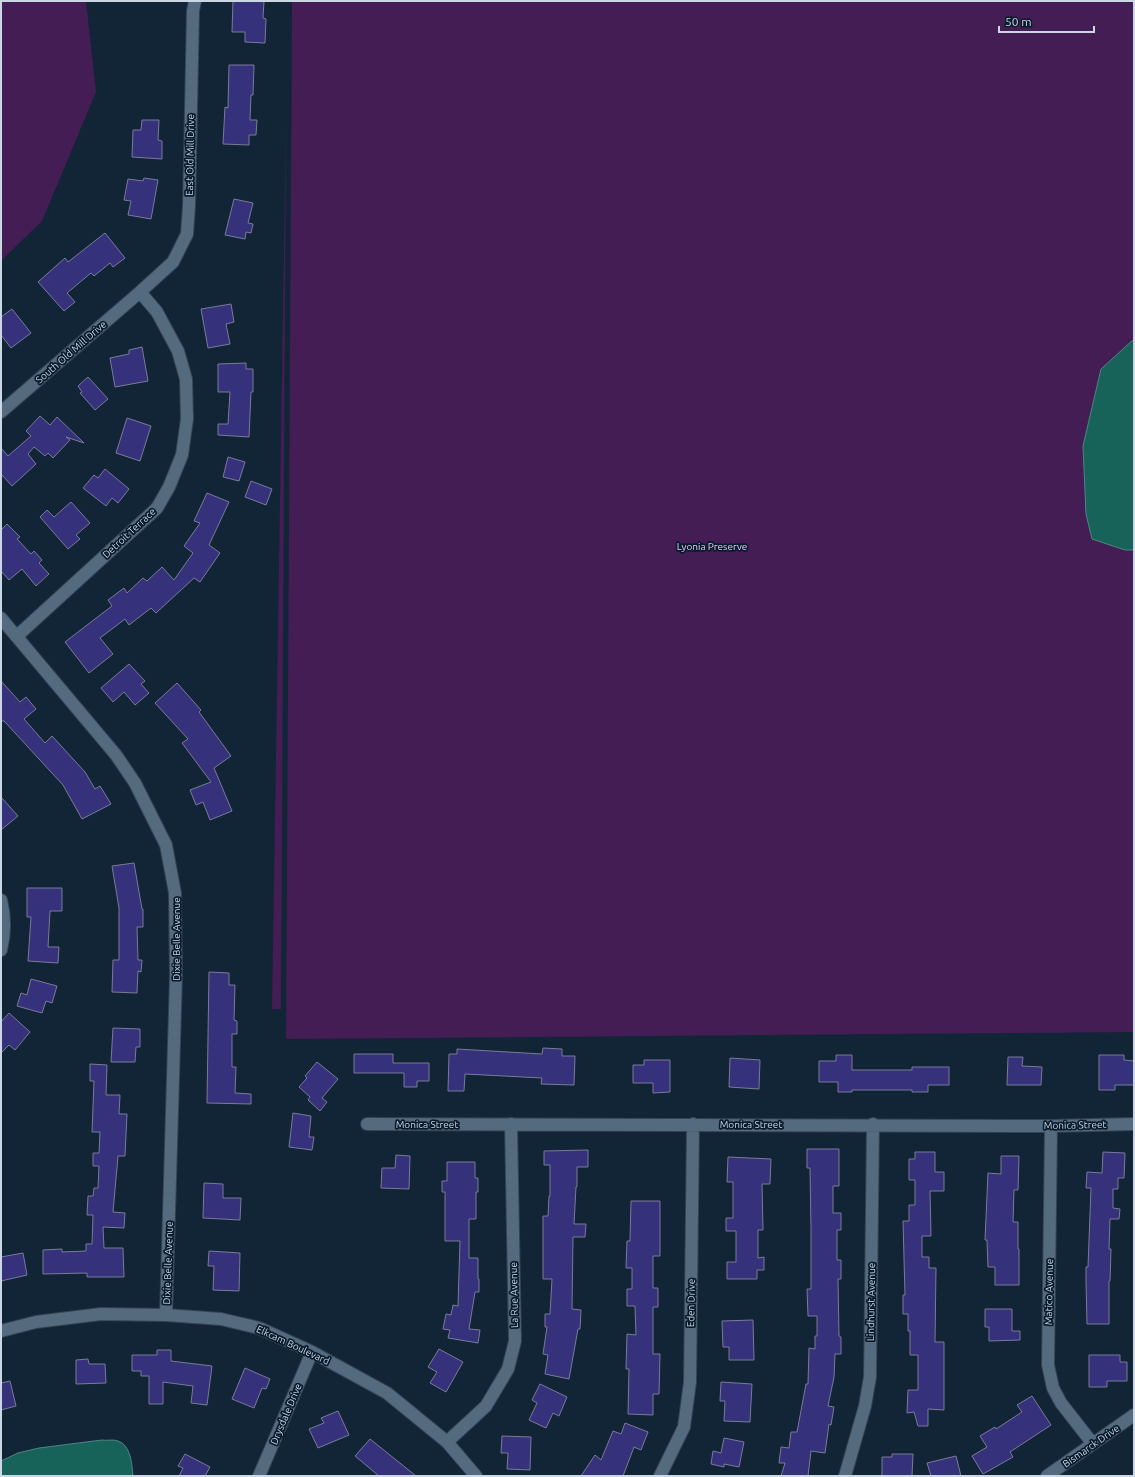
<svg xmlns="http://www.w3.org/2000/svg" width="1135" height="1477" font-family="Ubuntu,sans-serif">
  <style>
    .green { fill: #431d54 }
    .water { fill: #17635a; stroke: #4d8683 }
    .building { fill: #36317b; stroke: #797b98 }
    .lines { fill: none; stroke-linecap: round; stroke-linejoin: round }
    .minor-casing { stroke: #354251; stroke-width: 14 }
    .minor { stroke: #546a7f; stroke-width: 12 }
    .labels { text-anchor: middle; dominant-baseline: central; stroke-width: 3.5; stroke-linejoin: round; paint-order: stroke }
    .street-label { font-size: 10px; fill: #cbd7e4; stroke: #081b2d }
    .park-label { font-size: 10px; fill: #e7cdf5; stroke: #081b2d }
  </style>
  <rect width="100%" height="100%" fill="#112537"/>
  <path class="green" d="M 1,1 L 86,1 L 96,92 L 42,221 L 1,261 Z
    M 292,1 L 1134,1 L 1134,1032 L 286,1039 Z
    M 286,121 L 281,1009 L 272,1009 Z"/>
  <path class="water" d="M 1134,339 L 1134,550 L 1125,550 L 1092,539 L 1086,514 L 1083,446 L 1101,369 Z
    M 102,1440 C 106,1441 114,1439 118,1441 C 131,1445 132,1465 133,1476 L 1,1476 L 1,1461 L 18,1453 L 39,1448 Z"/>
  <path class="building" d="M 233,1 L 264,1 L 263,18 L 266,19 L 265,43 L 245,42 L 245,32 L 232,32 Z
    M 229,65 L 254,65 L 253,95 L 251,95 L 250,120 L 257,120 L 256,135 L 249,135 L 249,145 L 223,144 L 225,107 L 228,108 Z
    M 142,120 L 159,120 L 158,140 L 162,141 L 162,159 L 132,157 L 133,130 L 141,130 Z
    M 144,178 L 158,180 L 151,219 L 128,215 L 131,201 L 124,200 L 128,179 L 143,181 Z
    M 234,199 L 253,203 L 248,223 L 253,224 L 251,233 L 246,232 L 245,239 L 225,235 Z
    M 105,233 L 125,258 L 113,267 L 110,263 L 94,276 L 91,273 L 67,293 L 75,302 L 64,311 L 38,282 L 65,258 L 68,262 Z
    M 231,304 L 234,322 L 226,324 L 230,344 L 208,348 L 201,309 Z
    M 12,309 L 31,333 L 11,348 L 1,335 L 1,317 Z
    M 142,347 L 148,381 L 115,387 L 110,358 L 129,354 L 129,350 Z
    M 246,363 L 246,369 L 253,369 L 253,392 L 251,392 L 249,437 L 218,435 L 218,424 L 228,424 L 230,392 L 218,392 L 218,364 Z
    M 88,377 L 108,399 L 95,410 L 80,393 L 82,392 L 78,386 Z
    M 40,416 L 50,425 L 57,417 L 84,443 L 66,437 L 70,440 L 53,458 L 48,453 L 45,456 L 34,447 L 28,454 L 36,464 L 12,486 L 1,474 L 1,448 L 8,456 L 31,436 L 26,431 Z
    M 127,418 L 151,426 L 140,461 L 116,453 Z
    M 228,457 L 245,462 L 239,481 L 223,477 Z
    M 105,469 L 129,489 L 118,503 L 112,498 L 106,506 L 83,488 L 94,475 L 98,478 Z
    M 251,481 L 272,489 L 266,505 L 245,497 Z
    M 207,493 L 229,502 L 209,545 L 220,553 L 200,582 L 194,578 L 156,613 L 151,608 L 129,625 L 125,619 L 100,638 L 113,654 L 89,673 L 65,642 L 112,606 L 108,600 L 124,588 L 127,593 L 143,578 L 147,581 L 162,567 L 174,580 L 193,553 L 184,546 L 200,523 L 194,521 Z
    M 71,502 L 90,523 L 76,535 L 80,539 L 68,549 L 40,517 L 47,510 L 54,517 Z
    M 7,524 L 20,537 L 17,539 L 31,554 L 34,551 L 42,560 L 39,563 L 49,574 L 36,586 L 22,569 L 9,580 L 1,571 L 1,530 Z
    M 129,664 L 145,681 L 141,684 L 149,693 L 135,705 L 124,692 L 113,702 L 101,688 Z
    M 1,681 L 20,702 L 26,697 L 36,709 L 24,719 L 45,743 L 52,736 L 85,772 L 95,789 L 100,786 L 111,804 L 82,819 L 63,785 L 4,721 L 1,721 Z
    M 177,683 L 201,710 L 199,712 L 231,756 L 214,768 L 232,811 L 210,820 L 203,802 L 196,805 L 190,790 L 211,782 L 182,743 L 188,739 L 155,703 Z
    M 1,797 L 18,816 L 1,830 Z
    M 134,863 L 142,909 L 143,909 L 143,927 L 137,927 L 138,960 L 142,960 L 141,972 L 138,971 L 137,993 L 112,992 L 113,960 L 119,960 L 119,908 L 112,866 Z
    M 27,888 L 62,888 L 62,911 L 50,911 L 48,947 L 59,947 L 58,963 L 28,961 L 31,917 L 27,917 Z
    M 209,972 L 229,973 L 229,985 L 235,985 L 234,1020 L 237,1021 L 237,1034 L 232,1034 L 232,1067 L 236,1067 L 235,1093 L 251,1094 L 251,1104 L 207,1103 Z
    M 31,979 L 57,986 L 52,1003 L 46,1001 L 42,1013 L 17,1006 L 21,993 L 27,995 Z
    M 9,1013 L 30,1032 L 15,1050 L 9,1045 L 1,1053 L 1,1022 Z
    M 113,1028 L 140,1029 L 140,1047 L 136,1047 L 135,1062 L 111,1062 Z
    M 543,1048 L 562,1049 L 562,1056 L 575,1056 L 574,1085 L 541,1084 L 542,1078 L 465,1074 L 464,1091 L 448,1091 L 449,1054 L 457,1054 L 457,1049 L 542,1054 Z
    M 354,1054 L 393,1054 L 393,1063 L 429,1063 L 429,1081 L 417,1081 L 417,1087 L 404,1087 L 404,1073 L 354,1073 Z
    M 836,1055 L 852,1055 L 852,1070 L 912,1070 L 912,1067 L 949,1067 L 949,1085 L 928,1085 L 928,1092 L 912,1092 L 912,1090 L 852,1090 L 852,1092 L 838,1092 L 838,1082 L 819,1082 L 819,1061 L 836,1061 Z
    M 1099,1055 L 1124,1055 L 1124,1060 L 1134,1061 L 1134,1085 L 1115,1085 L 1115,1090 L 1099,1090 Z
    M 1008,1057 L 1023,1057 L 1022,1066 L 1042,1067 L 1041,1085 L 1007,1085 Z
    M 730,1058 L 760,1060 L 759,1089 L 729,1087 Z
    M 644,1060 L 670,1060 L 670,1092 L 653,1093 L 653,1083 L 633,1083 L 633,1065 L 644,1065 Z
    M 317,1062 L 338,1079 L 322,1098 L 327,1102 L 320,1111 L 308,1100 L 310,1097 L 299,1087 L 307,1078 L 305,1076 Z
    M 90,1064 L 107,1065 L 106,1095 L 120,1095 L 119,1114 L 127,1114 L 125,1156 L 118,1156 L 113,1212 L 125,1213 L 124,1228 L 103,1227 L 104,1248 L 123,1248 L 124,1277 L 87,1277 L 87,1273 L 43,1274 L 43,1250 L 62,1249 L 62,1252 L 86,1251 L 86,1244 L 92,1244 L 93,1215 L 87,1215 L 88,1196 L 93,1196 L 94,1188 L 98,1188 L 99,1166 L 93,1166 L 93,1153 L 99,1153 L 100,1132 L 92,1132 L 94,1081 L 90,1081 Z
    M 293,1113 L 311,1116 L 309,1137 L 314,1137 L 312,1150 L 289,1147 Z
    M 807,1149 L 839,1149 L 839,1186 L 833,1186 L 833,1213 L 841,1213 L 841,1230 L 837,1230 L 837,1260 L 841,1260 L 841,1279 L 838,1279 L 839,1336 L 841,1337 L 841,1354 L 835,1354 L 834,1377 L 828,1406 L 834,1407 L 831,1425 L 829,1424 L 825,1453 L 811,1451 L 808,1476 L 781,1476 L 785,1463 L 779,1463 L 781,1447 L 789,1448 L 791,1432 L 797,1432 L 806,1384 L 808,1384 L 809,1348 L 815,1349 L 815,1336 L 817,1336 L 817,1316 L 808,1316 L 807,1289 L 811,1289 L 811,1230 L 810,1168 L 807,1168 Z
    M 588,1150 L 588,1167 L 577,1167 L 577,1187 L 576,1187 L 574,1224 L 586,1224 L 585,1237 L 573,1237 L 572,1309 L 581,1310 L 580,1329 L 578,1329 L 569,1379 L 545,1374 L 548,1355 L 543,1354 L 547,1327 L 545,1327 L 545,1314 L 550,1314 L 552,1279 L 543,1279 L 543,1216 L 548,1216 L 549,1196 L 550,1196 L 550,1165 L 544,1165 L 544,1151 Z
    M 915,1152 L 935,1152 L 935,1172 L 944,1172 L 944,1191 L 930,1191 L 931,1236 L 922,1236 L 922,1257 L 929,1257 L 929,1268 L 936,1268 L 935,1342 L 944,1342 L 944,1410 L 928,1409 L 928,1426 L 918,1426 L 914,1412 L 907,1413 L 908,1390 L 918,1390 L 918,1355 L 910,1355 L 910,1331 L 908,1331 L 908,1314 L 903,1314 L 903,1295 L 905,1295 L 903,1221 L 909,1221 L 909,1205 L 915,1205 L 915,1180 L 909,1180 L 909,1159 L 915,1159 Z
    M 1103,1152 L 1125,1153 L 1124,1178 L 1118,1178 L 1118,1189 L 1113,1189 L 1113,1208 L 1120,1209 L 1119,1219 L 1110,1219 L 1109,1249 L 1111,1249 L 1110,1281 L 1109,1281 L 1109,1324 L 1087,1324 L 1086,1281 L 1086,1267 L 1088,1267 L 1091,1188 L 1086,1188 L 1087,1172 L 1102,1173 Z
    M 396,1155 L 410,1156 L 409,1189 L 381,1188 L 382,1168 L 395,1168 Z
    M 1001,1156 L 1019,1156 L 1018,1190 L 1014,1190 L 1013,1222 L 1018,1222 L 1018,1249 L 1019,1249 L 1019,1285 L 995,1285 L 995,1267 L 988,1267 L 987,1240 L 985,1240 L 988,1173 L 1001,1174 Z
    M 728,1157 L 771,1159 L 770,1184 L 762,1184 L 763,1230 L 758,1230 L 758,1258 L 764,1257 L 764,1270 L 757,1270 L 757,1279 L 727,1279 L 727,1262 L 736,1262 L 736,1231 L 726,1231 L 726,1218 L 733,1218 L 733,1182 L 727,1182 Z
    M 447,1162 L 475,1162 L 475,1178 L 478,1178 L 478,1192 L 476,1192 L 476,1219 L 469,1219 L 469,1258 L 478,1258 L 478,1279 L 479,1279 L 479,1292 L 475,1292 L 469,1329 L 480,1330 L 478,1343 L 448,1338 L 450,1330 L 443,1329 L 446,1314 L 451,1315 L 453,1305 L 458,1306 L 460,1241 L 445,1241 L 445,1192 L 442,1192 L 442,1181 L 447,1181 Z
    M 204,1183 L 223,1184 L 223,1198 L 241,1198 L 240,1220 L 203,1218 Z
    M 631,1201 L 660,1201 L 660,1256 L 653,1256 L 653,1288 L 658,1288 L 658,1307 L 653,1307 L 653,1354 L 660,1354 L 659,1394 L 653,1394 L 653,1415 L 628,1414 L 629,1369 L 626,1369 L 627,1334 L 636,1335 L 635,1306 L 627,1306 L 627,1289 L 632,1289 L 632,1268 L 626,1268 L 627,1241 L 630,1241 Z
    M 209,1251 L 240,1253 L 239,1291 L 213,1290 L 214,1266 L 208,1266 Z
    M 23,1253 L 27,1275 L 1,1281 L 1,1257 Z
    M 985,1309 L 1012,1309 L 1012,1331 L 1020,1331 L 1020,1340 L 989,1341 L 989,1327 L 985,1327 Z
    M 753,1320 L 754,1360 L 729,1360 L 729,1347 L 723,1347 L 722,1321 Z
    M 439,1349 L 463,1362 L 446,1392 L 430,1383 L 437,1372 L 428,1367 Z
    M 157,1350 L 171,1350 L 171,1361 L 212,1366 L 207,1405 L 191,1403 L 193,1386 L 163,1382 L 163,1404 L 149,1404 L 149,1376 L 141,1376 L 141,1371 L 132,1371 L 132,1355 L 157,1355 Z
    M 1089,1355 L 1120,1355 L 1120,1362 L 1127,1362 L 1127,1381 L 1107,1381 L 1107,1387 L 1089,1387 Z
    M 88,1359 L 89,1364 L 105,1364 L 106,1383 L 76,1384 L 76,1360 Z
    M 245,1368 L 270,1379 L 266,1389 L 262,1388 L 254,1408 L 232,1399 Z
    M 10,1381 L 16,1406 L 1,1410 L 1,1383 Z
    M 721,1382 L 752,1384 L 750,1422 L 724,1421 L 725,1401 L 720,1401 Z
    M 540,1384 L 567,1397 L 559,1416 L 553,1413 L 546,1428 L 529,1420 L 537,1403 L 532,1400 Z
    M 1032,1396 L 1051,1425 L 1010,1452 L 1013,1457 L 983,1474 L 972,1456 L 987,1447 L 980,1436 L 995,1427 L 996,1429 L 1022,1412 L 1017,1405 Z
    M 338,1411 L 349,1435 L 318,1448 L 309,1429 L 324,1423 L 321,1418 Z
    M 625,1423 L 648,1432 L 641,1450 L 634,1447 L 623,1476 L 581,1476 L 595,1455 L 601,1460 L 613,1431 L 621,1434 Z
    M 502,1436 L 531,1437 L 530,1470 L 507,1469 L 508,1453 L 501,1453 Z
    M 724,1438 L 744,1442 L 739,1467 L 724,1464 L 724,1467 L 711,1464 L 713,1451 L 721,1453 Z
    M 370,1439 L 416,1476 L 379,1476 L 355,1456 Z
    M 185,1454 L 210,1467 L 205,1476 L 179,1476 L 183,1468 L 178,1466 Z
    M 892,1454 L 913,1454 L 912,1476 L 882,1476 L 882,1457 L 892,1457 Z
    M 956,1456 L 961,1476 L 931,1476 L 927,1463 Z"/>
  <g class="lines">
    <defs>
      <path id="minor" d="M 1,412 L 140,292 L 173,262 L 187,234 L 189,206 L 193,11 L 195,1
        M 1,618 L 116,755 L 135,783 L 166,845 L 175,893 L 176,976 L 166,1315
        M 17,636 L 157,508 L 169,487 L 182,455 L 187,419 L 186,379 L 178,351 L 157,312 L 140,292
        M 1,900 C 5,916 5,934 1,950
        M 367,1124 L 1051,1126 L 1134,1124
        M 1051,1126 L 1048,1365 L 1053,1388 L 1061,1403 L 1093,1444
        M 1,1331 L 36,1322 L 101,1314 L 166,1315 L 221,1319 L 259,1328 L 312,1352 L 387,1393 L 447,1442 L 476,1476
        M 447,1442 L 486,1406 L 508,1369 L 515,1341 L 511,1124
        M 259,1476 L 312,1352
        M 660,1476 L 684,1427 L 690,1382 L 693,1124
        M 845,1476 L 865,1406 L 870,1377 L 873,1124
        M 1047,1476 L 1134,1415"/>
    </defs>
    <use href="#minor" class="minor-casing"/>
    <use href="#minor" class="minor"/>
  </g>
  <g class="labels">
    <g class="street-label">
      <text transform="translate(190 155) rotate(-89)">East Old Mill Drive</text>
      <text transform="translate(71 352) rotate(-41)">South Old Mill Drive</text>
      <text transform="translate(129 533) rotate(-43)">Detroit Terrace</text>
      <text transform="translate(176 939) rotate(-90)">Dixie Belle Avenue</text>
      <text x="427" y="1124">Monica Street</text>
      <text x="751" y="1124">Monica Street</text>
      <text transform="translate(1075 1125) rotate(-1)">Monica Street</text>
      <text transform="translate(168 1263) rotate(-88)">Dixie Belle Avenue</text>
      <text transform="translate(1049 1292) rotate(-89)">Matico Avenue</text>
      <text transform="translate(514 1295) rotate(-91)">La Rue Avenue</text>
      <text transform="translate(871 1302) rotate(-89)">Lindhurst Avenue</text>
      <text transform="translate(691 1303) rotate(-89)">Eden Drive</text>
      <text transform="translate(293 1345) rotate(25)">Elkcam Boulevard</text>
      <text transform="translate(286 1414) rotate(-67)">Drysdale Drive</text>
      <text transform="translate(1091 1446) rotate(-35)">Bismarck Drive</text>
    </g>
    <g class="park-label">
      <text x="712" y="546">Lyonia Preserve</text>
    </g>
  </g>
  <rect width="1135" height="1477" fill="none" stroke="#cbd7e4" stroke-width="4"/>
  <path d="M999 26v6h95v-6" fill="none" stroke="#cbd7e4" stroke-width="2"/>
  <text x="1005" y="26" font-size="12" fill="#cbd7e4" stroke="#081b2d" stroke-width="3" paint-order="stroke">50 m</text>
</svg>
